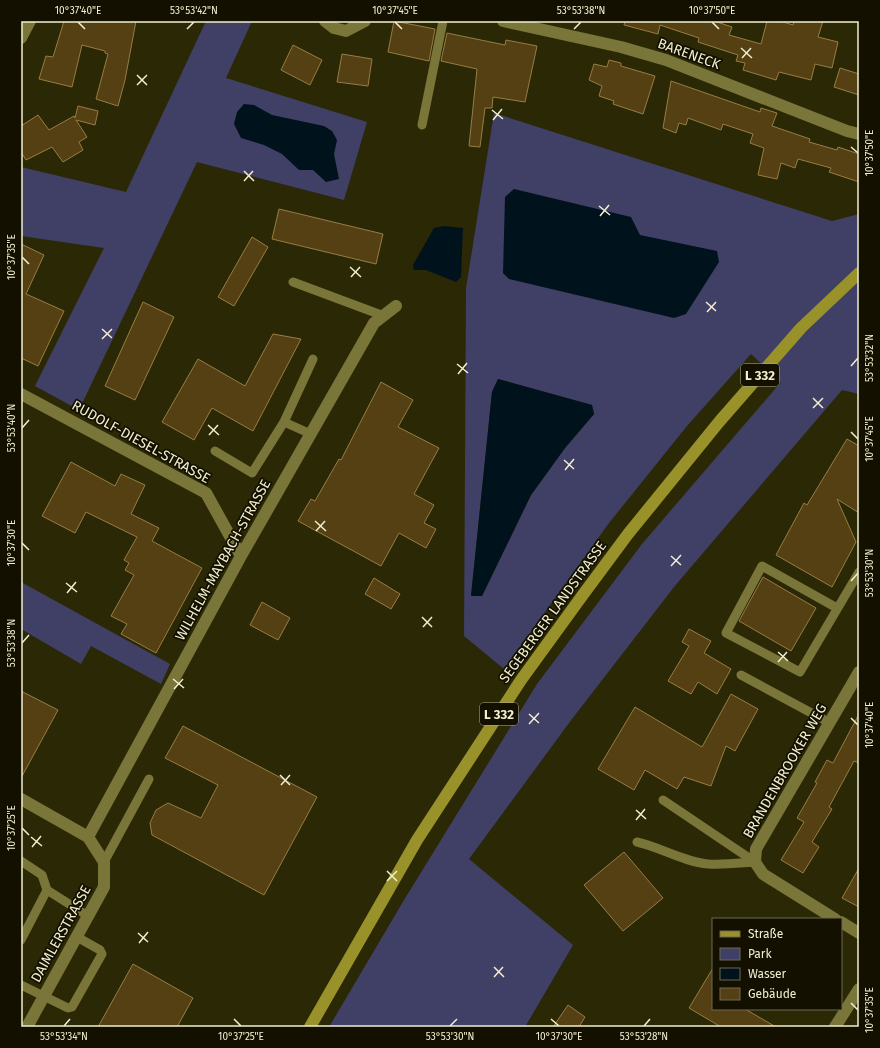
<svg xmlns="http://www.w3.org/2000/svg" width="880" height="1048" font-family="'Fira Sans',sans-serif">
  <style>
    .green { fill: #403f66; fill-rule: evenodd }
    .water { fill: #00131c }
    .building { fill: #544013; stroke: #987d43 }
    .lines { fill: none; stroke-linecap: round; stroke-linejoin: round }
    .lane { stroke: #7a7538; stroke-width: 9 }
    .street { stroke: #7a7538; stroke-width: 12 }
    .primary { stroke: #999129; stroke-width: 12 }
    .ticks { fill: none; stroke: #f1efcf; stroke-width: 1.5 }
    .labels { text-anchor: middle; dominant-baseline: central; stroke-width: 3.5; stroke-linejoin: round; paint-order: stroke }
    .shield { fill: #131000; stroke: #aeac91; stroke-width: 1 }
    .shield-label { font-size: 13px; font-weight: bold; fill: #f1efcf }
    .street-label { font-size: 14px; fill: #f1efcf; stroke: #131000 }
    .neatline { fill: none; stroke: #f1efcf; stroke-width: 1.5 }
    .ticks-label { font-size: 10px; text-anchor: middle; fill: #f1efcf }
  </style>
  <rect width="100%" height="100%" fill="#2b2806"/>
  <path class="green" d="M 206,21 L 252,21 L 226,78 L 367,122 L 344,200 L 197,162 L 79,410 L 35,386 L 104,248 L 21,236 L 21,167 L 126,192 Z
    M 494,113 L 832,221 L 859,214 L 859,394 L 842,390 L 674,587 L 572,719 L 469,859 L 573,945 L 525,1027 L 329,1027 L 404,900 L 537,684 L 642,544 L 781,382 L 751,354 L 687,426 L 609,523 L 504,669 L 464,636 L 466,288 ZM 498,379 L 592,405 L 594,414 L 565,448 L 531,495 L 482,596 L 471,596 L 492,392 Z
    M 21,582 L 170,664 L 161,684 L 91,646 L 81,664 L 21,629 Z"/>
  <path class="water" d="M 244,104 L 254,105 L 272,115 L 324,126 L 332,131 L 337,140 L 334,154 L 339,179 L 326,182 L 313,170 L 299,170 L 282,154 L 264,145 L 241,138 L 234,124 L 237,112 Z
    M 514,189 L 631,217 L 640,235 L 717,251 L 719,262 L 686,314 L 674,318 L 509,279 L 503,273 L 505,197 Z
    M 444,226 L 463,228 L 461,277 L 456,282 L 426,270 L 414,270 L 413,265 L 434,228 Z
    M 498,379 L 592,405 L 594,414 L 565,448 L 531,495 L 482,596 L 471,596 L 492,392 Z"/>
  <path class="building" d="M 64,21 L 136,21 L 125,80 L 118,106 L 96,99 L 108,54 L 105,53 L 105,51 L 82,45 L 72,87 L 39,79 L 46,56 L 53,57 Z
    M 394,21 L 435,29 L 429,61 L 388,52 Z
    M 625,21 L 714,21 L 732,27 L 729,35 L 761,44 L 767,21 L 780,21 L 793,25 L 794,21 L 823,21 L 818,37 L 838,42 L 832,68 L 815,64 L 811,80 L 779,72 L 776,80 L 743,70 L 745,63 L 736,61 L 738,55 L 698,42 L 699,38 L 660,25 L 658,34 L 624,25 Z
    M 447,33 L 505,45 L 506,40 L 537,46 L 525,102 L 493,97 L 492,108 L 485,108 L 480,147 L 469,146 L 477,69 L 441,61 Z
    M 293,45 L 322,60 L 310,85 L 281,70 Z
    M 342,54 L 372,59 L 368,86 L 337,82 Z
    M 609,60 L 621,63 L 621,66 L 655,76 L 643,114 L 613,104 L 614,101 L 599,96 L 602,86 L 589,80 L 594,64 L 607,67 Z
    M 840,68 L 859,74 L 859,95 L 834,87 Z
    M 671,81 L 760,112 L 761,108 L 777,113 L 772,126 L 810,139 L 809,142 L 837,150 L 838,147 L 859,154 L 859,182 L 829,172 L 831,168 L 798,159 L 795,168 L 781,163 L 777,179 L 758,175 L 764,148 L 750,143 L 753,134 L 723,124 L 721,130 L 688,118 L 686,125 L 679,123 L 676,133 L 663,128 Z
    M 78,106 L 98,111 L 95,125 L 76,120 L 87,137 L 79,142 L 83,150 L 63,162 L 52,147 L 26,160 L 21,152 L 21,126 L 38,115 L 49,130 L 74,116 L 75,118 Z
    M 279,209 L 383,234 L 376,264 L 272,239 Z
    M 252,237 L 268,247 L 234,306 L 218,297 Z
    M 21,244 L 44,255 L 26,294 L 64,311 L 38,366 L 21,358 Z
    M 143,302 L 174,317 L 135,400 L 105,386 Z
    M 273,334 L 301,339 L 253,431 L 212,408 L 194,440 L 162,422 L 198,359 L 245,386 Z
    M 381,382 L 413,400 L 398,427 L 439,448 L 414,494 L 434,505 L 424,523 L 436,529 L 426,548 L 399,533 L 381,566 L 298,521 L 311,499 L 315,501 L 339,459 L 341,460 Z
    M 847,439 L 859,446 L 859,513 L 837,499 L 856,542 L 832,587 L 776,555 L 804,503 L 807,505 Z
    M 71,462 L 115,486 L 121,474 L 145,485 L 131,514 L 159,528 L 152,541 L 202,568 L 156,653 L 121,634 L 127,624 L 111,616 L 134,575 L 125,570 L 129,563 L 124,560 L 137,537 L 86,512 L 75,533 L 42,516 Z
    M 763,577 L 816,608 L 791,651 L 739,621 Z
    M 374,578 L 400,594 L 391,609 L 365,594 Z
    M 262,602 L 290,618 L 278,640 L 250,625 Z
    M 689,629 L 711,641 L 704,653 L 731,669 L 717,694 L 698,682 L 691,694 L 668,681 L 689,646 L 682,642 Z
    M 21,691 L 58,710 L 21,778 Z
    M 731,694 L 758,709 L 735,751 L 726,746 L 711,786 L 684,777 L 677,789 L 645,770 L 634,790 L 598,769 L 635,707 L 702,747 Z
    M 859,714 L 859,763 L 854,761 L 829,807 L 832,809 L 812,842 L 819,847 L 803,873 L 781,860 L 804,822 L 797,818 L 817,783 L 815,782 L 827,760 L 833,763 Z
    M 183,726 L 317,797 L 264,895 L 152,835 L 150,823 L 156,810 L 168,803 L 201,818 L 218,785 L 165,758 Z
    M 624,852 L 663,898 L 623,931 L 584,885 Z
    M 859,868 L 859,907 L 842,898 Z
    M 133,964 L 193,998 L 177,1027 L 98,1027 Z
    M 713,968 L 713,1009 L 745,1009 L 776,1027 L 721,1027 L 689,1008 Z
    M 568,1005 L 585,1017 L 579,1027 L 553,1027 Z"/>
  <g class="lines">
    <path class="lane" d="M 422,125 L 443,21
      M 293,282 L 384,316
      M 284,422 L 311,434
      M 215,451 L 252,473 L 284,422 L 313,359
      M 837,608 L 762,566 L 726,633 L 800,672 L 859,572
      M 741,675 L 830,723
      M 663,800 L 755,862
      M 637,842 C 660,847 684,862 708,864 C 724,865 740,863 755,862
      M 21,861 L 42,875 L 47,890
      M 104,862 L 149,779
      M 21,940 L 47,890 L 88,916
      M 21,985 L 68,1008 L 72,1007 L 102,954 L 100,950 L 77,937"/>
    <path class="street" d="M 325,21 L 334,28 L 346,31 L 365,21
      M 503,21 L 621,47 L 666,60 L 847,131 L 859,134
      M 21,38 L 30,21
      M 21,394 L 206,493 L 241,556
      M 21,799 L 88,837 L 104,862 L 104,887 L 27,1027
      M 88,837 L 241,556 L 374,323 L 396,306
      M 835,919 L 763,874 L 755,862 L 756,849 L 859,672
      M 841,922 L 859,933
      M 835,1027 L 859,989"/>
    <path class="primary" d="M 310,1027 L 417,840 L 521,680 L 582,596 L 628,534 L 719,422 L 801,328 L 859,273"/>
  </g>
  <path class="ticks" d="M 78,22 L 85,29M 395,22 L 402,29M 712,22 L 719,29M 187,29 L 194,22M 574,29 L 581,22M 741,48 L 752,58M 742,58 L 751,48M 137,75 L 147,85M 137,85 L 147,75M 492,110 L 503,119M 493,120 L 502,109M 851,147 L 858,153M 244,171 L 254,181M 244,181 L 253,171M 599,206 L 610,215M 600,216 L 609,205M 22,257 L 29,264M 350,267 L 361,277M 351,277 L 360,267M 706,302 L 716,311M 707,312 L 716,302M 102,329 L 112,338M 102,339 L 112,329M 457,364 L 468,373M 851,366 L 858,358M 458,374 L 467,363M 813,398 L 823,408M 813,408 L 823,398M 208,425 L 219,435M 22,428 L 29,420M 851,432 L 858,439M 209,435 L 218,425M 564,460 L 574,469M 565,470 L 574,459M 315,521 L 326,531M 316,531 L 325,521M 22,543 L 29,550M 671,556 L 681,565M 671,566 L 681,555M 851,581 L 858,573M 66,583 L 77,592M 67,593 L 76,582M 422,617 L 432,627M 423,627 L 432,617M 22,643 L 29,635M 778,652 L 788,661M 778,662 L 787,652M 173,679 L 184,688M 174,689 L 183,679M 529,714 L 539,723M 851,718 L 858,725M 529,724 L 539,713M 280,775 L 290,785M 281,785 L 290,775M 636,810 L 646,819M 636,820 L 645,809M 22,828 L 29,835M 31,837 L 42,846M 32,847 L 41,836M 387,871 L 397,881M 387,881 L 397,871M 138,933 L 148,942M 139,943 L 148,932M 494,967 L 504,977M 494,977 L 503,967M 851,1003 L 858,1010M 234,1019 L 241,1026M 551,1019 L 559,1026M 64,1026 L 70,1019M 450,1026 L 457,1019M 644,1026 L 650,1019"/>
  <g class="labels">
    <g class="shield">
      <rect x="741" y="364" width="38" height="22" rx="3"/>
      <rect x="480" y="703" width="38" height="22" rx="3"/>
    </g>
    <g class="shield-label">
      <text x="760" y="375">L 332</text>
      <text x="499" y="714">L 332</text>
    </g>
    <g class="street-label">
      <text transform="translate(689 54) rotate(20)">BARENECK</text>
      <text transform="translate(141 442) rotate(29)">RUDOLF-DIESEL-STRASSE</text>
      <text transform="translate(223 560) rotate(-61)">WILHELM-MAYBACH-STRASSE</text>
      <text transform="translate(553 612) rotate(-54)">SEGEBERGER LANDSTRASSE</text>
      <text transform="translate(785 771) rotate(-60)">BRANDENBROOKER WEG</text>
      <text transform="translate(61 934) rotate(-61)">DAIMLERSTRASSE</text>
    </g>
  </g>
  <rect width="880" height="1048" fill="none" stroke="#131000" stroke-width="44"/>
  <rect x="712" y="918" width="130" height="92" fill="#131000" stroke="#6c6953"/>
  <rect x="720" y="931" width="20" height="6" fill="#999129" stroke="#6c6953"/>
  <text x="748" y="938" font-size="12" fill="#f1efcf">Straße</text>
  <rect x="720" y="948" width="20" height="12" fill="#403f66" stroke="#6c6953"/>
  <text x="748" y="958" font-size="12" fill="#f1efcf">Park</text>
  <rect x="720" y="968" width="20" height="12" fill="#00131c" stroke="#6c6953"/>
  <text x="748" y="978" font-size="12" fill="#f1efcf">Wasser</text>
  <rect x="720" y="988" width="20" height="12" fill="#544013" stroke="#6c6953"/>
  <text x="748" y="998" font-size="12" fill="#f1efcf">Gebäude</text>
  <rect x="22" y="22" width="836" height="1004" class="neatline"/>
  <g class="ticks-label">
    <text x="78" y="14">10°37'40"E</text>
    <text x="194" y="14">53°53'42"N</text>
    <text x="395" y="14">10°37'45"E</text>
    <text x="581" y="14">53°53'38"N</text>
    <text x="712" y="14">10°37'50"E</text>
    <text transform="translate(869 153) rotate(-90)" y="4">10°37'50"E</text>
    <text transform="translate(11 257) rotate(-90)" y="4">10°37'35"E</text>
    <text transform="translate(869 358) rotate(-90)" y="4">53°53'32"N</text>
    <text transform="translate(11 428) rotate(-90)" y="4">53°53'40"N</text>
    <text transform="translate(869 439) rotate(-90)" y="4">10°37'45"E</text>
    <text transform="translate(11 543) rotate(-90)" y="4">10°37'30"E</text>
    <text transform="translate(869 573) rotate(-90)" y="4">53°53'30"N</text>
    <text transform="translate(11 643) rotate(-90)" y="4">53°53'38"N</text>
    <text transform="translate(869 725) rotate(-90)" y="4">10°37'40"E</text>
    <text transform="translate(11 828) rotate(-90)" y="4">10°37'25"E</text>
    <text transform="translate(869 1010) rotate(-90)" y="4">10°37'35"E</text>
    <text x="64" y="1040">53°53'34"N</text>
    <text x="241" y="1040">10°37'25"E</text>
    <text x="450" y="1040">53°53'30"N</text>
    <text x="559" y="1040">10°37'30"E</text>
    <text x="644" y="1040">53°53'28"N</text>
  </g>
</svg>
